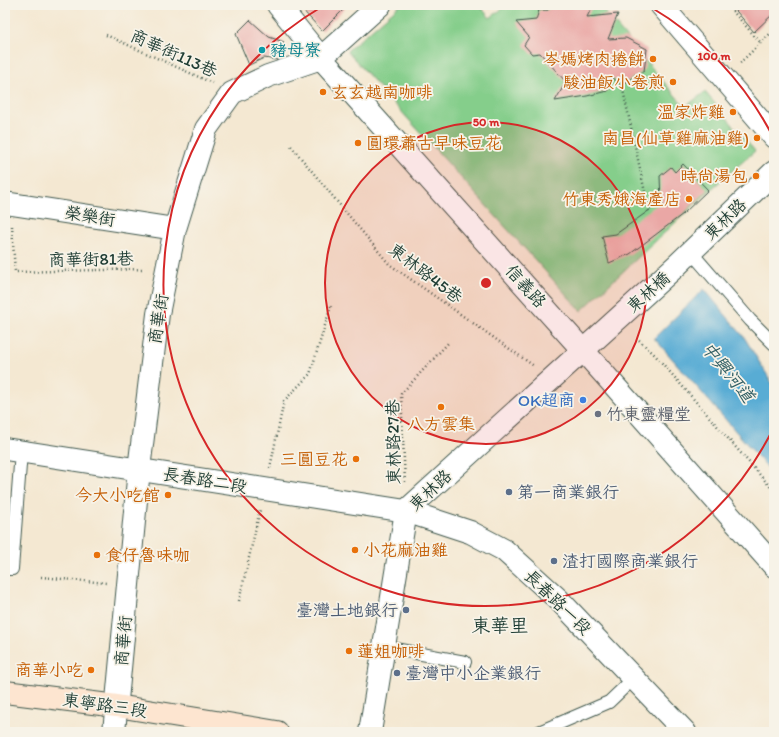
<svg xmlns="http://www.w3.org/2000/svg" width="779" height="737" font-family="Itim,'LXGW WenKai TC',sans-serif">
  <style>
    .green { fill: #85ce8b; stroke: #528660 }
    .water { fill: #58acd4; stroke: #3c7484 }
    .building { fill: #eaa7a5 }
    .lines { fill: none; stroke-linecap: round; stroke-linejoin: round }
    .service-casing { stroke: #3f574c; stroke-width: 14 }
    .minor-casing { stroke: #3f574c; stroke-width: 24 }
    .tertiary-casing { stroke: #3f574c; stroke-width: 24 }
    .secondary-casing { stroke: #3f574c; stroke-width: 24 }
    .path { stroke: #3f574c; stroke-width: 2.5; stroke-dasharray: 1 3; stroke-linecap: butt }
    .service { stroke: #fff; stroke-width: 12 }
    .minor { stroke: #fff; stroke-width: 22 }
    .tertiary { stroke: #fff; stroke-width: 22 }
    .secondary { stroke: #fde5d0; stroke-width: 22 }
    .ring { fill: none; stroke: #d62828; stroke-width: 2 }
    .culture-dot { fill: #0f9aa8; stroke: #f7f3e8; stroke-width: 1.5 }
    .food-dot { fill: #e8710a; stroke: #f7f3e8; stroke-width: 1.5 }
    .shop-dot { fill: #3f7fe0; stroke: #f7f3e8; stroke-width: 1.5 }
    .worship-dot { fill: #6b7280; stroke: #f7f3e8; stroke-width: 1.5 }
    .service-dot { fill: #5c6f8a; stroke: #f7f3e8; stroke-width: 1.5 }
    .labels { text-anchor: middle; dominant-baseline: central; stroke-width: 3.5; stroke-linejoin: round; paint-order: stroke }
    .culture-label { font-size: 17px; fill: #0d838f; stroke: #f7f3e8; text-anchor: start }
    .street-label { font-size: 17px; fill: #1f3d34; stroke: #f7f3e8 }
    .food-label { font-size: 17px; fill: #c56008; stroke: #f7f3e8; text-anchor: end }
    .shop-label { font-size: 17px; fill: #366cbe; stroke: #f7f3e8; text-anchor: end }
    .worship-label { font-size: 17px; fill: #5b616d; stroke: #f7f3e8; text-anchor: start }
    .service-label { font-size: 17px; fill: #4e5e75; stroke: #f7f3e8; text-anchor: start }
    .water-label { font-size: 18px; font-style: italic; fill: #305e64; stroke: #f7f3e8 }
    .quarter-label { font-size: 19px; fill: #1f3d34; stroke: #f7f3e8 }
    .centre { fill: #d62828; stroke: #f7f3e8; stroke-width: 2 }
    .ring-label { font-size: 12px; text-anchor: middle; font-weight: bold; fill: #d62828; stroke: #f7f3e8; stroke-width: 3.5; stroke-linejoin: round; paint-order: stroke }
  </style>
  <rect width="100%" height="100%" fill="#f7f3e8"/>
  <filter id="ink" filterUnits="userSpaceOnUse"><feTurbulence type="fractalNoise" baseFrequency=".025" numOctaves="2"/><feDisplacementMap in="SourceGraphic" scale="8" xChannelSelector="R" yChannelSelector="G"/><feConvolveMatrix kernelMatrix="1 2 1 2 8 2 1 2 1" color-interpolation-filters="sRGB"/></filter>
  <filter id="wash" filterUnits="userSpaceOnUse"><feTurbulence type="fractalNoise" baseFrequency=".012" numOctaves="4" result="noise"/><feDisplacementMap in="SourceGraphic" scale="16" xChannelSelector="R" yChannelSelector="G"/><feGaussianBlur stdDeviation="0.9" result="paint"/><feColorMatrix in="noise" values="0 0 0 0 0 0 0 0 0 0 0 0 0 0 0 0 0 1.4 0 .05"/><feComposite in="paint" operator="in"/></filter>
  <g filter="url(#wash)">
    <rect width="100%" height="100%" fill="#f4e8d2"/>
    <path class="green" d="M 400,5 L 479,5 L 490,18 L 507,5 L 599,5 L 685,107 L 705,92 L 755,151 L 708,192 L 581,311 L 347,51 Z"/>
    <path class="water" d="M 704,289 L 744,337 L 774,386 L 774,475 L 654,338 Z"/>
    <g id="blocks">
      <path class="building" d="M 298,5 L 348,5 L 322,31 Z
        M 549,5 L 593,5 L 587,17 L 618,14 L 608,39 L 626,38 L 647,49 L 644,71 L 622,85 L 612,78 L 607,91 L 587,96 L 555,101 L 566,82 L 540,53 L 532,54 L 524,45 L 529,37 L 516,22 L 536,20 L 539,10 L 548,10 Z
        M 731,5 L 774,5 L 774,13 L 754,32 Z
        M 250,20 L 269,37 L 284,42 L 278,60 L 264,58 L 249,65 L 236,34 Z
        M 683,164 L 708,190 L 683,214 L 630,254 L 609,263 L 602,236 L 616,234 L 661,202 L 660,176 L 671,167 L 675,172 Z"/>
    </g>
  </g>
  <g filter="url(#ink)">
    <use href="#blocks" fill-opacity="0" stroke="#3f574c" stroke-width="1"/>
    <g class="lines">
      <defs>
        <path id="service" d="M 691,252 L 750,320 L 774,344
          M 5,569 L 12,569 L 21,452
          M 384,647 L 465,662
          M 539,732 L 609,702 L 634,678"/>
        <path id="minor" d="M 278,5 L 321,58 L 605,375 L 774,566
          M 661,5 L 774,137
          M 5,203 L 175,229
          M 5,449 L 406,511 L 470,532 L 504,550 L 559,600 L 685,732
          M 114,732 L 139,469 L 158,314 L 175,229 L 206,129 L 232,93 L 268,76 L 321,58 L 380,5"/>
        <path id="tertiary" d="M 370,732 L 406,511 L 676,266 L 774,172"/>
        <path id="secondary" d="M 5,692 L 117,706 L 277,732"/>
      </defs>
      <use href="#service" class="service-casing"/>
      <use href="#minor" class="minor-casing"/>
      <use href="#tertiary" class="tertiary-casing"/>
      <use href="#secondary" class="secondary-casing"/>
      <path class="path" d="M 727,5 L 761,43
        M 106,35 L 212,83
        M 740,63 L 774,30
        M 622,85 L 649,211
        M 291,146 L 389,264 L 534,366
        M 12,226 L 15,272 L 144,269
        M 639,340 L 655,355 L 774,491
        M 270,468 L 284,401 L 310,374 L 331,306
        M 405,482 L 401,394 L 449,342
        M 41,577 L 107,583
        M 239,601 L 260,510"/>
      <use href="#service" class="service"/>
      <use href="#minor" class="minor"/>
      <use href="#tertiary" class="tertiary"/>
      <use href="#secondary" class="secondary"/>
    </g>
  </g>
  <circle cx="486" cy="283" r="161" fill="#d62828" fill-opacity=".12"/>
  <g class="ring">
    <circle cx="486" cy="283" r="161"/>
    <path d="M773 429A322 322 0 1 1 323 6M649 6A322 322 0 0 1 773 137"/>
  </g>
  <circle class="culture-dot" cx="262" cy="50" r="4"/>
  <g class="food-dot">
    <circle cx="653" cy="59" r="4"/>
    <circle cx="673" cy="82" r="4"/>
    <circle cx="323" cy="92" r="4"/>
    <circle cx="733" cy="112" r="4"/>
    <circle cx="757" cy="138" r="4"/>
    <circle cx="358" cy="143" r="4"/>
    <circle cx="756" cy="176" r="4"/>
    <circle cx="689" cy="199" r="4"/>
    <circle cx="441" cy="407" r="4"/>
    <circle cx="356" cy="459" r="4"/>
    <circle cx="168" cy="495" r="4"/>
    <circle cx="355" cy="550" r="4"/>
    <circle cx="97" cy="555" r="4"/>
    <circle cx="349" cy="651" r="4"/>
    <circle cx="91" cy="670" r="4"/>
  </g>
  <circle class="shop-dot" cx="583" cy="400" r="4"/>
  <circle class="worship-dot" cx="598" cy="414" r="4"/>
  <g class="service-dot">
    <circle cx="509" cy="492" r="4"/>
    <circle cx="554" cy="561" r="4"/>
    <circle cx="406" cy="610" r="4"/>
    <circle cx="397" cy="673" r="4"/>
  </g>
  <g class="labels">
    <g class="culture-label">
      <text x="270" y="50">豬母寮</text>
    </g>
    <g class="street-label">
      <text transform="translate(174 53) rotate(24)">商華街113巷</text>
      <text transform="translate(90 216) rotate(9)">榮樂街</text>
      <text transform="translate(725 219) rotate(-44)">東林路</text>
      <text transform="translate(91 259) rotate(-1)">商華街81巷</text>
      <text transform="translate(426 273) rotate(37)">東林路45巷</text>
      <text transform="translate(526 286) rotate(48)">信義路</text>
      <text transform="translate(648 292) rotate(-42)">東林橋</text>
      <text transform="translate(158 319) rotate(-81)">商華街</text>
      <text transform="translate(393 442) rotate(-91)">東林路27巷</text>
      <text transform="translate(205 480) rotate(9)">長春路二段</text>
      <text transform="translate(430 490) rotate(-43)">東林路</text>
      <text transform="translate(558 602) rotate(44)">長春路一段</text>
      <text transform="translate(123 641) rotate(-85)">商華街</text>
      <text transform="translate(105 705) rotate(8)">東寧路三段</text>
    </g>
    <g class="food-label">
      <text x="645" y="59">岑媽烤肉捲餅</text>
      <text x="665" y="82">駿油飯小卷煎</text>
      <text x="331" y="92" text-anchor="start">玄玄越南咖啡</text>
      <text x="725" y="112">溫家炸雞</text>
      <text x="749" y="138">南昌(仙草雞麻油雞)</text>
      <text x="366" y="143" text-anchor="start">圓環蕭古早味豆花</text>
      <text x="748" y="176">時尚湯包</text>
      <text x="681" y="199">竹東秀娥海產店</text>
      <text x="441" y="424" text-anchor="middle">八方雲集</text>
      <text x="348" y="459">三圓豆花</text>
      <text x="160" y="495">今大小吃館</text>
      <text x="363" y="550" text-anchor="start">小花麻油雞</text>
      <text x="105" y="555" text-anchor="start">食仔魯味咖</text>
      <text x="357" y="651" text-anchor="start">蓮姐咖啡</text>
      <text x="83" y="670">商華小吃</text>
    </g>
    <g class="shop-label">
      <text x="575" y="400">OK超商</text>
    </g>
    <g class="worship-label">
      <text x="606" y="414">竹東靈糧堂</text>
    </g>
    <g class="service-label">
      <text x="517" y="492">第一商業銀行</text>
      <text x="562" y="561">渣打國際商業銀行</text>
      <text x="398" y="610" text-anchor="end">臺灣土地銀行</text>
      <text x="405" y="673">臺灣中小企業銀行</text>
    </g>
    <g class="water-label">
      <text transform="translate(728 372) rotate(51)">中興河道</text>
    </g>
    <g class="quarter-label">
      <text x="500" y="625">東華里</text>
    </g>
  </g>
  <circle cx="486" cy="283" r="6" class="centre"/>
  <g class="ring-label">
    <text x="714" y="60">100 m</text>
    <text x="486" y="126">50 m</text>
  </g>
  <rect width="779" height="737" fill="none" stroke="#f7f3e8" stroke-width="20"/>
</svg>
